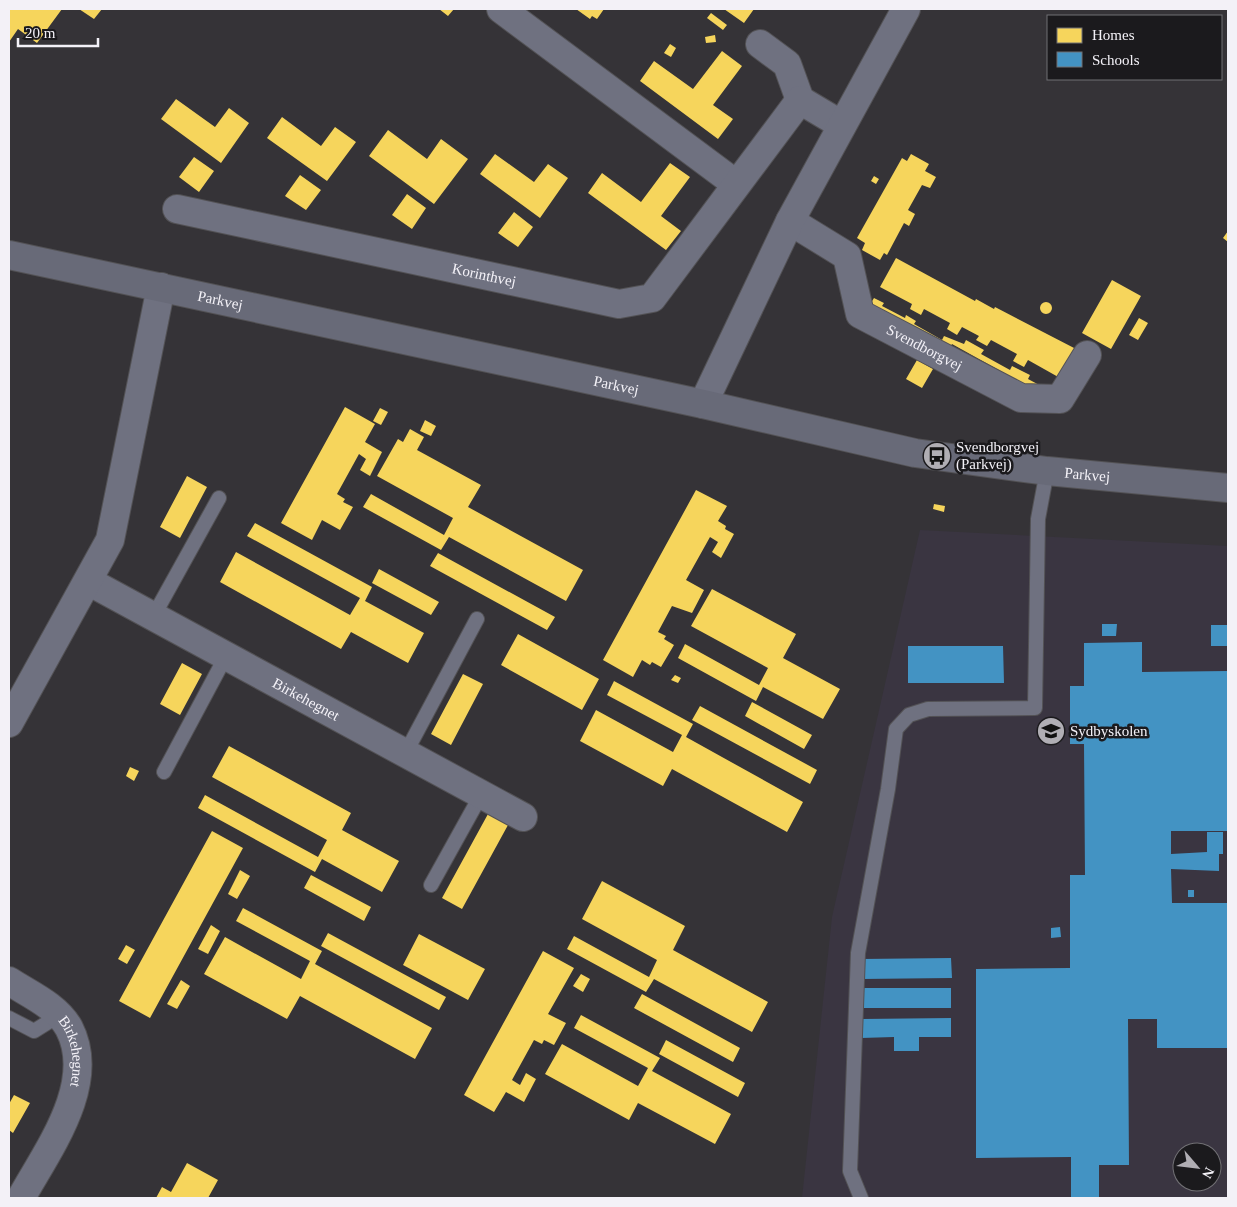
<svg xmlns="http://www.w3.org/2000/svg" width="1237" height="1207" font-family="Georgia,serif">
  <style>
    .built { fill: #3a3541; fill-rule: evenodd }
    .homes { fill: #f6d55c }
    .schools { fill: #4393c3 }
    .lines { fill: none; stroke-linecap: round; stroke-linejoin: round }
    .lane-casing { stroke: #535255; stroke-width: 16 }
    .street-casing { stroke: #535255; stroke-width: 30 }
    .secondary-casing { stroke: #535255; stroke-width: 30 }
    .lane { stroke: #6f7180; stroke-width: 14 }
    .street { stroke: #6f7180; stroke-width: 28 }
    .secondary { stroke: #686a78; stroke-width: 28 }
    .labels { text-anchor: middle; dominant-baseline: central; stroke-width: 5; stroke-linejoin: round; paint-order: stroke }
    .street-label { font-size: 15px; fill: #f3f1f7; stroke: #1b1a1d }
    .poi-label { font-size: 15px; fill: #f3f1f7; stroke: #1b1a1d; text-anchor: start }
  </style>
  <rect width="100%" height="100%" fill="#353337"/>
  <path class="built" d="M 920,530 L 1228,546 L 1228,1198 L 802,1198 L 832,917 ZM 1182,1152 L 1212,1152 L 1212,1182 L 1182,1182 Z"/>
  <path class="homes" d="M 9,9 L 62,9 L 37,43 L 18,29 L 9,42 Z
    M 79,9 L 102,9 L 94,19 Z
    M 439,9 L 454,9 L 448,16 Z
    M 576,9 L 604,9 L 597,19 L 592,16 L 590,19 Z
    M 724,9 L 754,9 L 744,23 Z
    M 711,13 L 727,25 L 723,30 L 707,18 Z
    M 715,35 L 716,42 L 706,43 L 705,37 Z
    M 670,44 L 676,48 L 671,57 L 664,53 Z
    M 722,51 L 742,66 L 713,105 L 733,119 L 718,139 L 640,81 L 654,61 L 693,89 Z
    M 176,99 L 215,127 L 229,108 L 249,123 L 221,163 L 161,119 Z
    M 282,117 L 321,146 L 335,127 L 356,142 L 327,181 L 267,138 Z
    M 388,130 L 427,159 L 441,139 L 468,159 L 434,204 L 369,156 Z
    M 495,154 L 534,182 L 548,164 L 568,178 L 540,218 L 480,174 Z
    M 911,154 L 929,164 L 925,171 L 936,177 L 930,188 L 922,185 L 908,210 L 915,214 L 909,226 L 904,223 L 887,255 L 884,253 L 880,260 L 862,250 L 865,243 L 857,238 L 902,158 L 907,161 Z
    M 194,157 L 214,171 L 199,192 L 179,177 Z
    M 670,163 L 690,177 L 661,216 L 681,231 L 666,250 L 588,193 L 602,173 L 641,202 Z
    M 300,175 L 321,190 L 306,210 L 285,196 Z
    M 874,176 L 879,179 L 876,184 L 871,181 Z
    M 407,194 L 426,208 L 412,229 L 392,215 Z
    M 514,212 L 533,227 L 518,247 L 498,233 Z
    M 1228,231 L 1228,242 L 1223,238 Z
    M 896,258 L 975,301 L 976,299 L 994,309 L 995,307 L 1076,349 L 1060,378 L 1028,360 L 1024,367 L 1013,361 L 1017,354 L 991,340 L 987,346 L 976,340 L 979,336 L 962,327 L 957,335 L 947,329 L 950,323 L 924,309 L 921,315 L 910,309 L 912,304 L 880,287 Z
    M 1112,280 L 1141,296 L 1111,349 L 1082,333 Z
    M 874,298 L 884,303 L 882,306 L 905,318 L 906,315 L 916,321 L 914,324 L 942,340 L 944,336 L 964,344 L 966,340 L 984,350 L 981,354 L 1010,370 L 1012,366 L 1030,375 L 1028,379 L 1043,387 L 1040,393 L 952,344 L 948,351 L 869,306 Z
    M1040 308a6 6 0 1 1 12 0a6 6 0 1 1-12 0Z
    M 1139,318 L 1148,323 L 1138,340 L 1129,335 Z
    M 917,360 L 933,369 L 922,388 L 906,379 Z
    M 345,407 L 375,424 L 365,442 L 382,452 L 370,476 L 360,470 L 366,459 L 359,454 L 337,494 L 345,499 L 343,502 L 353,507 L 340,530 L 322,520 L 312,540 L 281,523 Z
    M 380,408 L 388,412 L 381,425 L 373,421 Z
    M 425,420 L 436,426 L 431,436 L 420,431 Z
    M 410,429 L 424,437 L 417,450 L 481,485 L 468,507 L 583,570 L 566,601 L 449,537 L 441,550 L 363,507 L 371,494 L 444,535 L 453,518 L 377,476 L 398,439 L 403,442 Z
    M 187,476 L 207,487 L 180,538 L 160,527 Z
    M 696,490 L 727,506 L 718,521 L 726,526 L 725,529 L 734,534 L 721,558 L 712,552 L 718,542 L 710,537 L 686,580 L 704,590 L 692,613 L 672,606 L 658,632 L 666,636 L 664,639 L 674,645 L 661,667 L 652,662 L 650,665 L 642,660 L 633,677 L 603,660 Z
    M 934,504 L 945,506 L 944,512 L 933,509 Z
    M 255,523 L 372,587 L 365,601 L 424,633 L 408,663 L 351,632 L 341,649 L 220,582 L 236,552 L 350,615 L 360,598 L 247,536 Z
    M 438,553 L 555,617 L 547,630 L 430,566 Z
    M 379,569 L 439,602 L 431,615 L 372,583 Z
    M 712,589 L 796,634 L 783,658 L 840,689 L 823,719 L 763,687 L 756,701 L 678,658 L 685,644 L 759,685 L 768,668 L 691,626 Z
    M 518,634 L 599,679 L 582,710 L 501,665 Z
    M 182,663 L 202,674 L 180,715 L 160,704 Z
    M 463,674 L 483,684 L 451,745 L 431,734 Z
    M 675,675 L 681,678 L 678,683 L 671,680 Z
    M 614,681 L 693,724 L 686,737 L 803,802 L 787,832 L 672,769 L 663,786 L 580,741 L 596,710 L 673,752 L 682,735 L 607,695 Z
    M 752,702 L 812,735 L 804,749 L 745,716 Z
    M 700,706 L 817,770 L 810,784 L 692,720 Z
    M 229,746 L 351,813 L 342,830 L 399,861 L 382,892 L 322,859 L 315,872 L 198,808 L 205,795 L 318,857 L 327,840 L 212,777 Z
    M 130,767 L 139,771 L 134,781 L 126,776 Z
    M 488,814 L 508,825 L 462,909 L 442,898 Z
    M 212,831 L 243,848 L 150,1018 L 119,1001 Z
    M 240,870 L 250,876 L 237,899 L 228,894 Z
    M 311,875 L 371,907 L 364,921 L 304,888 Z
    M 602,881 L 685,926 L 673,950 L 768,1002 L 752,1032 L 654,979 L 646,992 L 567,949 L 574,936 L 649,977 L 657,960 L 582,919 Z
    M 243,908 L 322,951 L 315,964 L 432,1028 L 415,1059 L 300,996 L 287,1019 L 204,974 L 225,937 L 301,979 L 310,961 L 236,921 Z
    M 211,925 L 220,931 L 208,954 L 198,949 Z
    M 328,933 L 446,997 L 439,1010 L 321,946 Z
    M 419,934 L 485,969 L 468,1000 L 403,965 Z
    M 126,945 L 135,950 L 127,964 L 118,959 Z
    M 543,951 L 574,968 L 548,1014 L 566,1023 L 554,1045 L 544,1040 L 542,1044 L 534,1040 L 512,1080 L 520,1085 L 526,1073 L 536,1079 L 524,1102 L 506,1092 L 494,1112 L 464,1095 Z
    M 581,974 L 590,979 L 583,992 L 573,986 Z
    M 181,980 L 190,986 L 177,1009 L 167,1004 Z
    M 642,994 L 740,1048 L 733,1062 L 634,1008 Z
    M 581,1015 L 660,1058 L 652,1071 L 731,1114 L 715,1144 L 638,1103 L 629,1120 L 545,1074 L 562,1044 L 638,1086 L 648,1068 L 574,1028 Z
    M 666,1040 L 745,1083 L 738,1097 L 659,1054 Z
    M 14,1095 L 30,1103 L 13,1133 L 9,1130 L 9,1104 Z
    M 187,1163 L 218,1180 L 208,1198 L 156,1198 L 162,1187 L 171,1192 Z"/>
  <path class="schools" d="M 1102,624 L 1117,624 L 1116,636 L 1102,636 Z
    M 1211,625 L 1228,625 L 1228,646 L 1211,646 Z
    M 1142,642 L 1142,672 L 1228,671 L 1228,831 L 1171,831 L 1171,854 L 1207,852 L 1207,832 L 1223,832 L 1223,854 L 1219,854 L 1219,871 L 1171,869 L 1172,903 L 1228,903 L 1228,1048 L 1157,1048 L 1157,1019 L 1128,1019 L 1129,1165 L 1099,1165 L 1099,1198 L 1071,1198 L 1071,1157 L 976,1158 L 976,969 L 1070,968 L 1070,875 L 1085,875 L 1084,744 L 1070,744 L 1070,686 L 1084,686 L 1084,643 Z
    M 908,646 L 1003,646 L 1004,683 L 908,683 Z
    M 1188,890 L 1194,890 L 1194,897 L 1188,897 Z
    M 1060,927 L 1061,937 L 1051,938 L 1051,928 Z
    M 951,958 L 952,978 L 861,979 L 861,959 Z
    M 861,988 L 951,988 L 951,1008 L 861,1008 Z
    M 951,1018 L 951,1037 L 919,1037 L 919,1051 L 894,1051 L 894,1037 L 861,1038 L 861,1019 Z"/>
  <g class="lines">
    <defs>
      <path id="lane" d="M 153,617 L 219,498
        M 405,754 L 477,619
        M 164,772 L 226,656
        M 431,885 L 481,795
        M 9,1018 L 34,1031 L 58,1016
        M 861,1198 L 850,1171 L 858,953 L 888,789 L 896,729 L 909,715 L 928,709 L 1035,708 L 1038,519 L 1047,471"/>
      <g id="street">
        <path d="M 501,9 L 736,184"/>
        <path d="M 760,44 L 787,64 L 800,100"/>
        <path id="s1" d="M 177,209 L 619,304 L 652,298 L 800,100 L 842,125"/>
        <path id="s2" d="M 790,221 L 847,256 L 860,314 L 1021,398 L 1060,399 L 1087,355"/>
        <path d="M 703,404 L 790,221 L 906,9"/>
        <path id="s3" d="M 88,581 L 523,817"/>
        <path d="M 9,723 L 110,540 L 161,287"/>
        <path id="s4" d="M 9,981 C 29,994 57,1006 69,1028 C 98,1084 47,1151 21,1198"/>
      </g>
      <g id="secondary">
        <path id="s5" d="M 9,255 L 703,404 L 915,453 L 1047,471 L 1228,488"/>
      </g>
    </defs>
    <use href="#lane" class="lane-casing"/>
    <use href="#street" class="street-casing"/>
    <use href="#secondary" class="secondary-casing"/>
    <use href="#lane" class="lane"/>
    <use href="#street" class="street"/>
    <use href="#secondary" class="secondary"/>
  </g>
  <defs>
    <symbol id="bus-disc" viewBox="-11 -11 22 22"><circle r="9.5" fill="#b0aeb4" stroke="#1b1a1d"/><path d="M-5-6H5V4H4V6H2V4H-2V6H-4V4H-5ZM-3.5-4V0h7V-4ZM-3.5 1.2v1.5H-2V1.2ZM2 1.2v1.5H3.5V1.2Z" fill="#111"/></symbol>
    <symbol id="school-disc" viewBox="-11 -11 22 22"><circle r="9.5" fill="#b0aeb4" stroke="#1b1a1d"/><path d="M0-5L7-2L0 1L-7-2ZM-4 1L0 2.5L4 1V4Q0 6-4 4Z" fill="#111"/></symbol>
  </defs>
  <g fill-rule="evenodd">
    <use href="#bus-disc" x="921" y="440" width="32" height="32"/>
    <use href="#school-disc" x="1035" y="715" width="32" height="32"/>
  </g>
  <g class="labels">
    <g class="street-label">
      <text stroke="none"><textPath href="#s1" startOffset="314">Korinthvej</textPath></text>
      <text stroke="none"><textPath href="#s5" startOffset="216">Parkvej</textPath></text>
      <text stroke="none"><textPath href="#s2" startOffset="199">Svendborgvej</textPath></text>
      <text stroke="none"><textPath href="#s5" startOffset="621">Parkvej</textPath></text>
      <text stroke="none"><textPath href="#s5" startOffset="1101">Parkvej</textPath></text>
      <text stroke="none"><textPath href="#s3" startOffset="248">Birkehegnet</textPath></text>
      <text stroke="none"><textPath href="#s4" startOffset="101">Birkehegnet</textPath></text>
    </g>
    <g class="poi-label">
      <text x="956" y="447">Svendborgvej<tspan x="956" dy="17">(Parkvej)</tspan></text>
      <text x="1070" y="731">Sydbyskolen</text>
    </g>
  </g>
  <rect width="1237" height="1207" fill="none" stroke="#f3f1f7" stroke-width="20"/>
  <rect x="1047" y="15" width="175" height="65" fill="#1b1a1d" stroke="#717074"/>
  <rect x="1057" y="28" width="25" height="15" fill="#f6d55c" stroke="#717074"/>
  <text x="1092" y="40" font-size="15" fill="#f3f1f7">Homes</text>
  <rect x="1057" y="52" width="25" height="15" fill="#4393c3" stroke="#717074"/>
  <text x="1092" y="65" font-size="15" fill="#f3f1f7">Schools</text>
  <g transform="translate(1197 1167) rotate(118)"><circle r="24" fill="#1b1a1d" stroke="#717074"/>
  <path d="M0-4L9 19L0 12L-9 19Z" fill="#b0aeb4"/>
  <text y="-8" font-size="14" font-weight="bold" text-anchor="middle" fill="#f3f1f7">N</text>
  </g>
  <path d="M18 38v8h80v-8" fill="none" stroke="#f3f1f7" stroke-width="2.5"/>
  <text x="25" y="38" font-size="15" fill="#f3f1f7" stroke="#1b1a1d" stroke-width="4" paint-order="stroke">20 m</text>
</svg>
